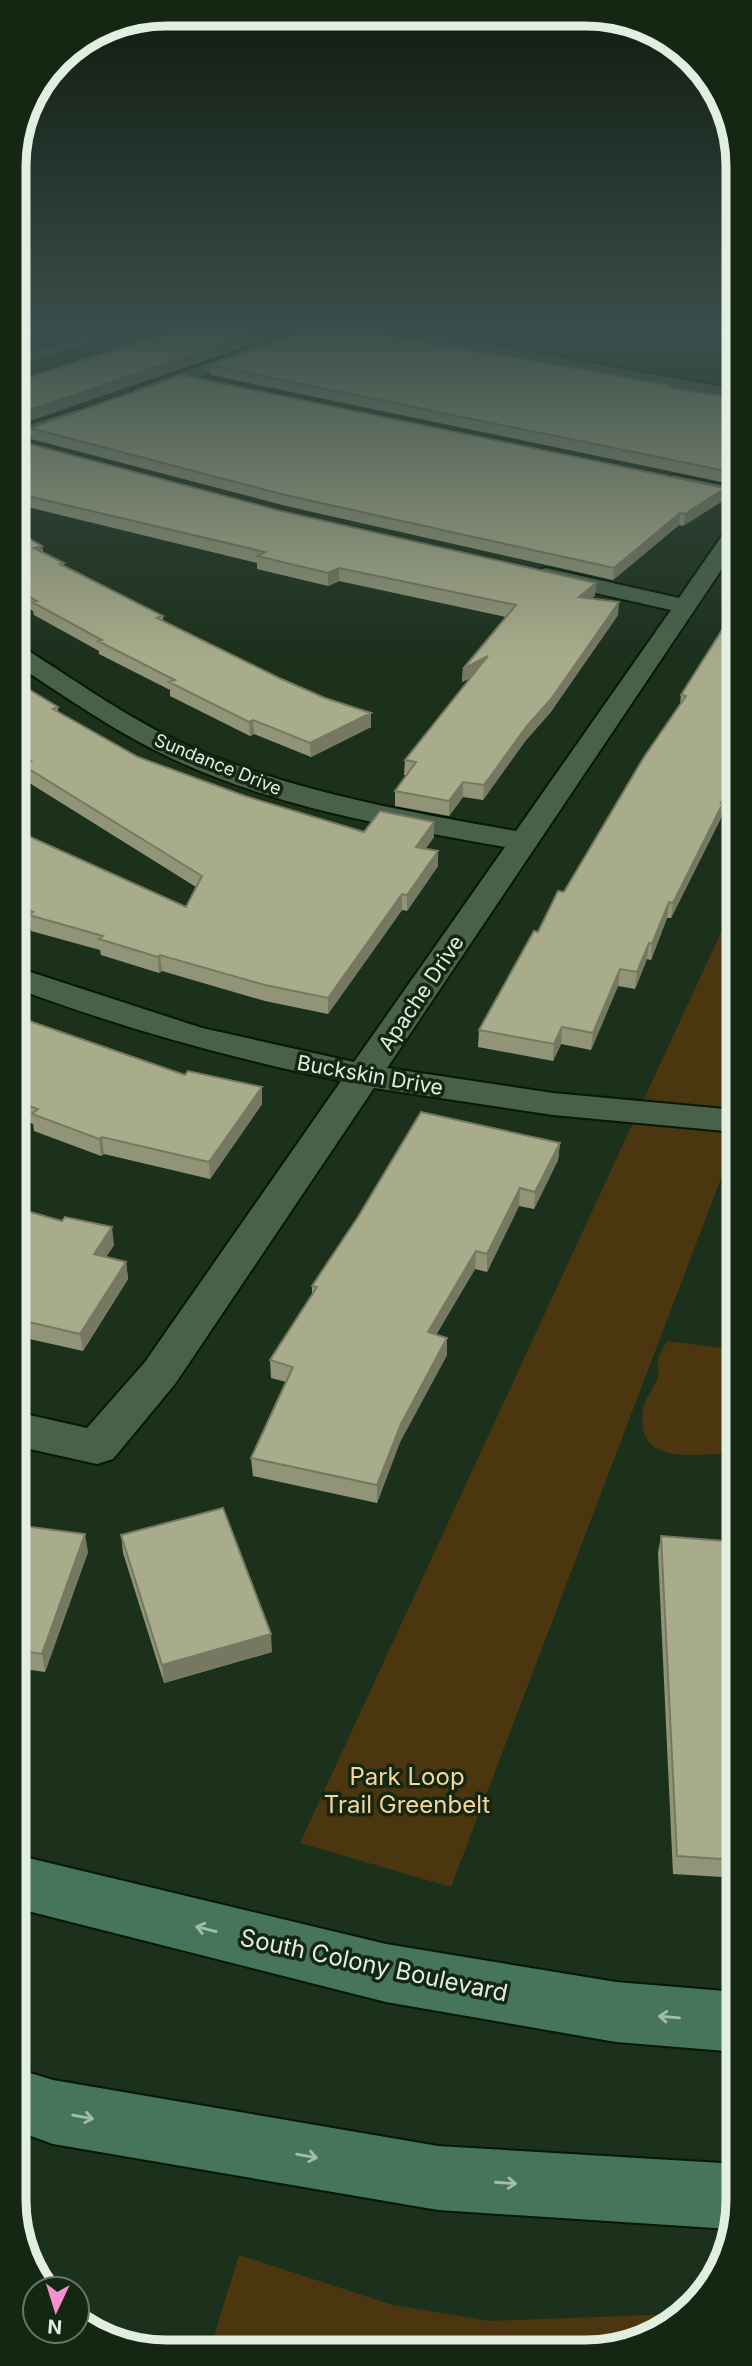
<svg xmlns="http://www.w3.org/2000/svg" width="752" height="2366" font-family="Inter,sans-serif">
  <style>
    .green { fill: #4b360f }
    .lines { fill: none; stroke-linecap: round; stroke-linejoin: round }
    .minor-casing { stroke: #051906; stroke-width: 4 }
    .tertiary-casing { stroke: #051906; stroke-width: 4 }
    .secondary-casing { stroke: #051906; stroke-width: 4 }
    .minor { fill: #4a6149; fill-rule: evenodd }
    .tertiary { fill: #4a6149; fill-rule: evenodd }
    .secondary { fill: #47745d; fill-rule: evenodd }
    .wall { fill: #919477 }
    .shaded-wall { fill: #767861 }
    .building { fill: #a9ac8a; stroke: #767861; stroke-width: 2 }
    .oneway { stroke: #a3bdac }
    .labels { text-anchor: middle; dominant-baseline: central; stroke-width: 7; stroke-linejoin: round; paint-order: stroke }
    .far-street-label { font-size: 18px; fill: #e1eee0; stroke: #132712 }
    .street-label { font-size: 21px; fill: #e1eee0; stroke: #132712 }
    .near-park-label { font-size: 24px; fill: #f8d49b; stroke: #132712 }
    .near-street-label { font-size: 24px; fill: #e1eee0; stroke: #132712 }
    .rim { fill: none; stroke: #e1eee0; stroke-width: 9 }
  </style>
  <rect width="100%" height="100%" fill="#1c311c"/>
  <path class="green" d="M 736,900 L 736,1139 L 451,1887 L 300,1843 Z
    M 667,1341 L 737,1350 L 737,1454 C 699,1452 631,1470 644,1406 C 646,1397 653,1389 656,1382 C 660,1375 658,1368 658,1361 C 659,1354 664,1347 667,1341 Z
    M 239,2255 L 393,2305 L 489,2321 L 676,2314 L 615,2349 L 210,2349 Z"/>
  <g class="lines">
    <defs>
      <path id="minor" d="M 305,329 L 328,329 L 146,397 L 134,397 L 131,393 L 134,389 Z
        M 79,409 L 85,410 L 88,414 L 85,418 L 15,441 L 15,429 Z
        M 673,475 L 736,488 L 736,500 L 666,485 L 663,481 Z
        M 736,526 L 736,548 L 387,1068 L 553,1093 L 736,1110 L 736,1132 L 553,1115 L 374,1088 L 175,1384 L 113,1459 L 97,1464 L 16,1446 L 16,1412 L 87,1428 L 145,1362 L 341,1081 C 230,1058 122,1028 15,988 L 15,967 L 202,1028 L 354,1062 L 505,847 C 394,827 278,808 175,760 C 118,734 68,698 15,664 L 15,646 L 24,648 C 81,684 135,724 198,750 C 299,793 408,812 516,831 L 671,610 L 538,580 L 535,575 L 538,570 L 546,568 L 679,598 L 728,527 Z"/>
      <path id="tertiary" d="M 105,329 L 129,329 L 15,368 L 15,358 Z
        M 367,329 L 401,329 L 735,389 L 735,399 L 375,334 Z"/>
      <path id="secondary" d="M 16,1855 L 386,1944 L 616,1982 L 737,1992 L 738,2052 L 616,2042 L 386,2002 L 16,1908 Z
        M 17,2069 L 53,2080 L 438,2146 L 738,2164 L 738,2209 L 730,2229 L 438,2210 L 53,2144 L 17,2131 Z"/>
    </defs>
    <use href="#minor" class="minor-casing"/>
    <use href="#tertiary" class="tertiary-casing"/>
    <use href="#secondary" class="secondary-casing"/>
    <use href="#minor" class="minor"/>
    <use href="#tertiary" class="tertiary"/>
    <use href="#secondary" class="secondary"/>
  </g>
  <path class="wall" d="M 209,365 L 670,387 L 735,398 L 736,485 L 210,375 Z
    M 30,428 L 724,500 L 683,526 L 679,525 L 613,580 L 286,506 L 31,439 Z
    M 15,440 L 281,511 L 596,583 L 595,595 L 592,598 L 618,615 L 550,713 L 526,740 L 483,800 L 463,797 L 449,816 L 395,806 L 395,791 L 406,775 L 404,775 L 405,760 L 470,678 L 462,682 L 463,669 L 506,617 L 339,581 L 328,586 L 257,569 L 257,563 L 15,504 Z
    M 15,530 L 42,546 L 43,553 L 64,563 L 64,566 L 163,616 L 163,621 L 371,727 L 311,757 L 254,734 L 250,736 L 170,696 L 170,690 L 99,654 L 99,651 L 34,615 L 33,611 L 15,600 Z
    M 736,608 L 721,818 L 671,918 L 667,918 L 651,960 L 647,959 L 635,989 L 618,986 L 591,1050 L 561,1044 L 553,1061 L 478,1047 L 479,1030 L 538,932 L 680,705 L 681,695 Z
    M 15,681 L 58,707 L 58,712 L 138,757 L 245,796 L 364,832 L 434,837 L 426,848 L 438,866 L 407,911 L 402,910 L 328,1014 L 265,1001 L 162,971 L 159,973 L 101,955 L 100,950 L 31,931 L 30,925 L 15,918 L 15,830 L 186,907 L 196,887 L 23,779 L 22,768 L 15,763 Z
    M 15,1016 L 185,1075 L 262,1087 L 262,1104 L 210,1179 L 104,1154 L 101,1156 L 34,1131 L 33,1124 L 16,1117 Z
    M 560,1143 L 558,1160 L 534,1209 L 519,1206 L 487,1272 L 475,1269 L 436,1335 L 447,1355 L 400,1442 L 377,1503 L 253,1476 L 251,1458 L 286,1382 L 271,1378 L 270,1360 L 312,1295 L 312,1286 Z
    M 16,1208 L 114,1245 L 106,1257 L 126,1262 L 128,1279 L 83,1351 L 16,1336 Z
    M 16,1525 L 88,1552 L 45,1672 L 16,1668 Z
    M 121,1535 L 272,1652 L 164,1683 L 123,1553 Z
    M 661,1536 L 737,1542 L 737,1878 L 673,1874 L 658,1553 Z"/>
  <path class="shaded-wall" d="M 268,329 L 297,329 L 15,426 L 15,415 Z
    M 725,488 L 724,500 L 683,526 L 685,514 Z
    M 680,513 L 679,525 L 613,580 L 614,568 Z
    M 42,546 L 44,559 L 34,548 Z
    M 339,568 L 339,581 L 328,586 L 328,573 Z
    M 596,583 L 595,595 L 578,610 L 579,597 Z
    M 619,602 L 618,615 L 550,713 L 526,740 L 483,800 L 484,785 Z
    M 488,656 L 488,670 L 462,682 L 463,669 Z
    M 371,713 L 371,727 L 311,757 L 310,743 Z
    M 253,720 L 254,734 L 250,736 L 249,722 Z
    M 736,768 L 736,778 L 722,809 L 721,818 L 671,918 L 673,903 Z
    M 463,782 L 463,797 L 449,816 L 449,801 Z
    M 434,822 L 434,837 L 416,862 L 416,847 Z
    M 438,851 L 438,866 L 407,911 L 407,895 Z
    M 402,894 L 402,910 L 328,1014 L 328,998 Z
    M 669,902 L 667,918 L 651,960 L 652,944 Z
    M 649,943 L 647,959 L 635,989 L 637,972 Z
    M 160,955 L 162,971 L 159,973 L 158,957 Z
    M 620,969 L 618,986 L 591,1050 L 593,1033 Z
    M 562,1027 L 561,1044 L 553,1061 L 554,1044 Z
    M 262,1087 L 262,1104 L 210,1179 L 209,1162 Z
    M 102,1137 L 104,1154 L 101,1156 L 99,1139 Z
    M 560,1143 L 558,1160 L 534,1209 L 535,1192 Z
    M 520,1188 L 519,1206 L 487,1272 L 487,1254 Z
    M 112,1227 L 114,1245 L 96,1272 L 94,1254 Z
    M 476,1251 L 475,1269 L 427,1350 L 428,1332 Z
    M 126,1262 L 128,1279 L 83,1351 L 80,1334 Z
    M 447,1338 L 447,1355 L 400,1442 L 377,1503 L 377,1485 L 401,1424 Z
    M 85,1534 L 88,1552 L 45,1672 L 42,1654 Z
    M 271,1634 L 272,1652 L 164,1683 L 162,1665 Z"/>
  <path class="building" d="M 178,329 L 268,329 L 15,415 L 15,382 Z
    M 309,329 L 354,329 L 670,385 L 667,387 L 735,398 L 736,473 L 209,365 Z
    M 182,375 L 725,488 L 685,514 L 680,513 L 614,568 L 285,495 L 30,428 Z
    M 15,440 L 281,511 L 596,583 L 579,597 L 619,602 L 551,699 L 527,726 L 484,785 L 463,782 L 449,801 L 395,791 L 416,762 L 405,760 L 488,656 L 463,669 L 516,605 L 339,568 L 328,573 L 257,556 L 265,552 L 15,493 Z
    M 15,530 L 42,546 L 34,548 L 64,563 L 60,564 L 163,616 L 157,618 L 279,678 L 325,698 L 371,713 L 310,743 L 253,720 L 249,722 L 169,682 L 175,680 L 98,641 L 102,640 L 32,602 L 37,601 L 15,589 Z
    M 736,608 L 736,768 L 721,803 L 723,803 L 673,903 L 669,902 L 652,944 L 649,943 L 637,972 L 620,969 L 593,1033 L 562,1027 L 554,1044 L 479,1030 L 534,931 L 538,932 L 558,891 L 564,892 L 644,757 L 686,696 L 681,695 Z
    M 15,681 L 58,707 L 53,709 L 138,757 L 245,796 L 364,832 L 380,811 L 434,822 L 416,847 L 438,851 L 407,895 L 402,894 L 328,998 L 265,985 L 160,955 L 158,957 L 99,939 L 103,936 L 29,915 L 33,912 L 15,904 L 15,830 L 186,907 L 202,876 L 21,764 L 31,761 L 15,750 Z
    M 15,1016 L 185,1075 L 188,1071 L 262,1087 L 209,1162 L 102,1137 L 99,1139 L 32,1114 L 38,1109 L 15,1101 Z
    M 421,1112 L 560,1143 L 535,1192 L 520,1188 L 487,1254 L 476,1251 L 428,1332 L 447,1338 L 401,1424 L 377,1485 L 251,1458 L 293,1367 L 270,1360 L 317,1287 L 312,1286 L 358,1217 Z
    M 16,1208 L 62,1221 L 65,1217 L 112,1227 L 94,1254 L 126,1262 L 80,1334 L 16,1319 Z
    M 223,1508 L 271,1634 L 162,1665 L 121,1535 Z
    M 16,1525 L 85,1534 L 42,1654 L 16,1650 Z
    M 661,1536 L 737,1542 L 737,1860 L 677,1856 Z"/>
  <defs><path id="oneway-shaft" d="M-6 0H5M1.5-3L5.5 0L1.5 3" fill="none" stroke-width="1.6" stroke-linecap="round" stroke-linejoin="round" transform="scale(1.75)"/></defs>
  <g class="oneway">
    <use href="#oneway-shaft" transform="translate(206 1929) rotate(-166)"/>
    <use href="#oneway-shaft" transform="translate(669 2017) rotate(-175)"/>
    <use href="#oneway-shaft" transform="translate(83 2117) rotate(10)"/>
    <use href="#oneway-shaft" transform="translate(307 2156) rotate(10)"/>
    <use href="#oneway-shaft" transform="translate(506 2183) rotate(4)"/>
  </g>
  <linearGradient id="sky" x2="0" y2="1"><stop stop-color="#0f1b0f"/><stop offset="0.5" stop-color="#3a4e4b"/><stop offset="1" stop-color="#3a4e4b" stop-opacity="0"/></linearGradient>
  <rect width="752" height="660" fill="url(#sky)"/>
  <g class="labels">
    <g class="far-street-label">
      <text transform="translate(218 764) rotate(22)">Sundance Drive</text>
    </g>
    <g class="street-label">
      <text transform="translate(421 993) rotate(-56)">Apache Drive</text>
      <text transform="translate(370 1075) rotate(10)">Buckskin Drive</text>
    </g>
    <g class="near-park-label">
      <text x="407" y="1776">Park Loop<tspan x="407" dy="28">Trail Greenbelt</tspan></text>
    </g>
    <g class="near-street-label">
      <text transform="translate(374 1965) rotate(12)">South Colony Boulevard</text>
    </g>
  </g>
  <path d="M0 0H752V2366H0ZM166 26H586A140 140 0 0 1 726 166V2200A140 140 0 0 1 586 2340H166A140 140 0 0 1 26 2200V166A140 140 0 0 1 166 26Z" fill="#132712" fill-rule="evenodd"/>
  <path class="rim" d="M166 26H586A140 140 0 0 1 726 166V2200A140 140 0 0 1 586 2340H166A140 140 0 0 1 26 2200V166A140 140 0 0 1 166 26Z"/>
  <g transform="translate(56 2310) rotate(184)"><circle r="33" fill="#132712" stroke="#657764" stroke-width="2"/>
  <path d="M0-5L12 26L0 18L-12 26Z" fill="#f690d0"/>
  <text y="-10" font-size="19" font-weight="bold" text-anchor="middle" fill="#e1eee0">N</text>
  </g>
</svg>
